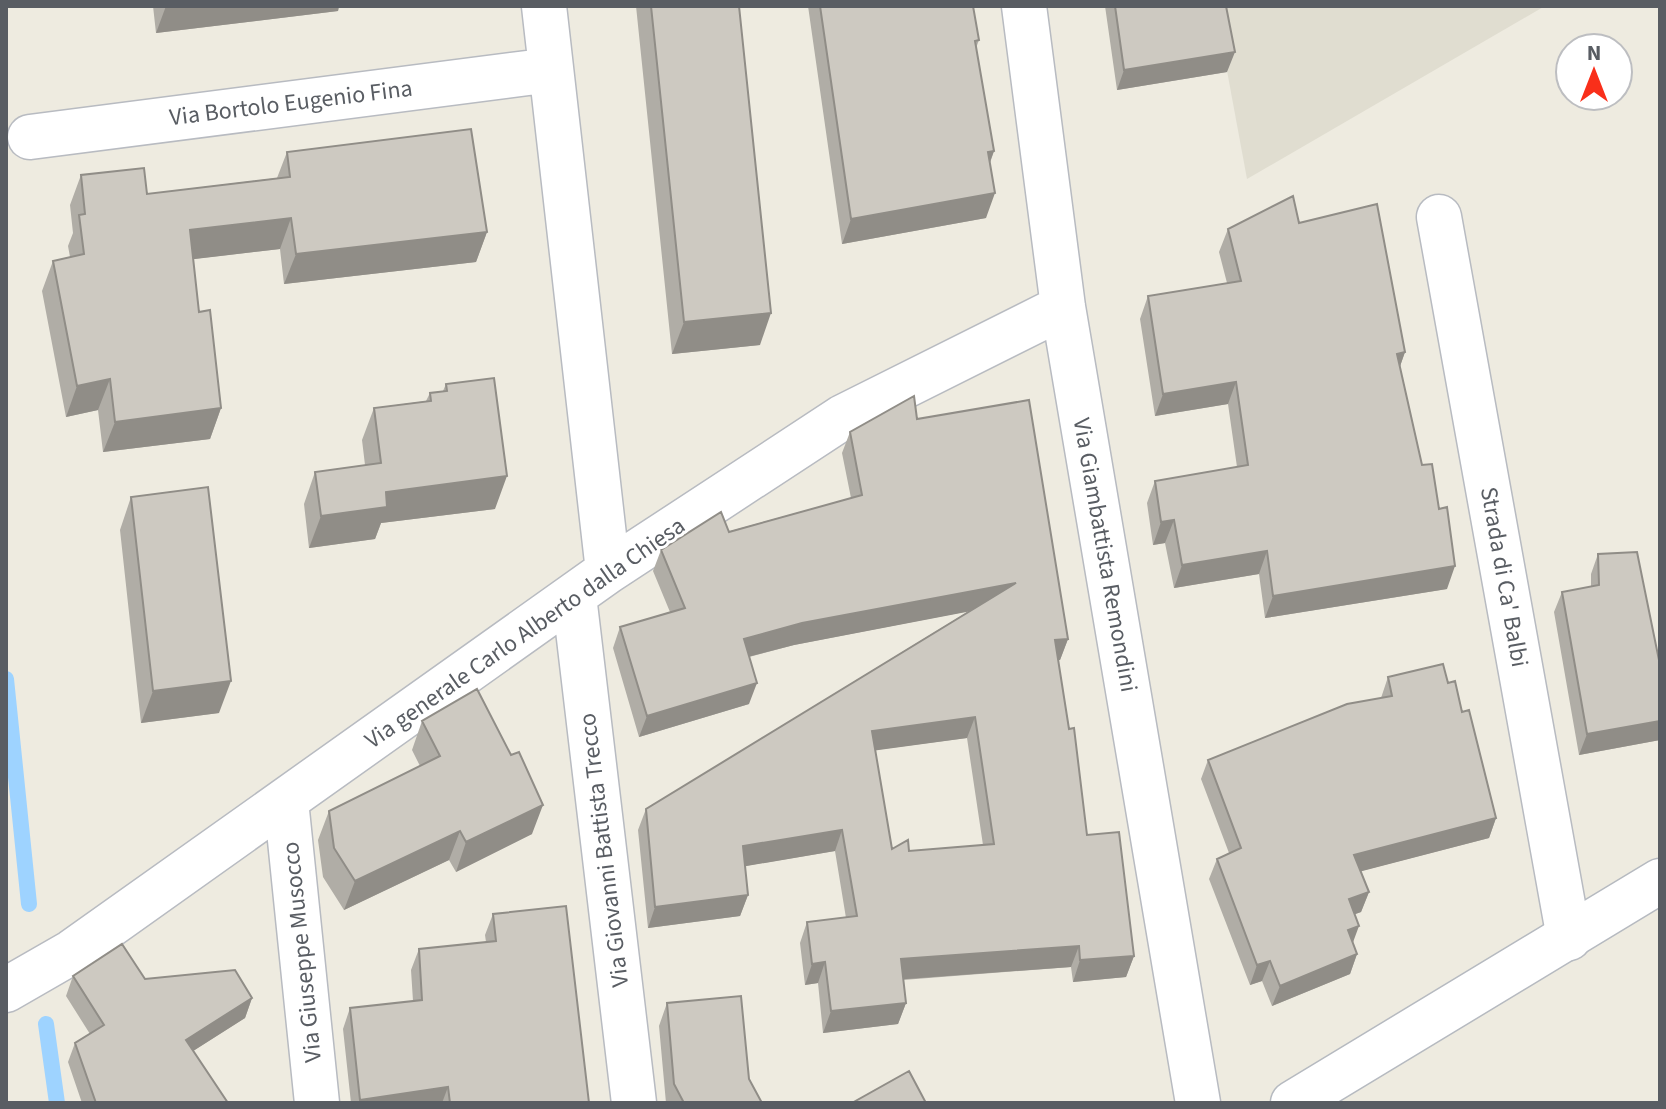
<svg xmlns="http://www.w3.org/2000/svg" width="1666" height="1109" font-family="'Source Sans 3',sans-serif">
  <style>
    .education { fill: #e0ddd0 }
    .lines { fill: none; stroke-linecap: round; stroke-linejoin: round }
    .stream { stroke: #9ed3ff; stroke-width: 16 }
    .minor-casing { stroke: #b8bbc1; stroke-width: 47 }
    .secondary-casing { stroke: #b6bac0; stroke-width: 47 }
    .minor { stroke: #fff; stroke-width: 44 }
    .secondary { stroke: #fff; stroke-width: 44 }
    .wall { fill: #b0ada6; fill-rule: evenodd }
    .shaded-wall { fill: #908d87 }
    .building { fill: #cdc9c1; stroke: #908d87; stroke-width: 2; fill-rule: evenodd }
    .labels { text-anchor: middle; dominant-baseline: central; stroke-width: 6; stroke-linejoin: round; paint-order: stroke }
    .street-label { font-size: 24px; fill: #595d63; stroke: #fff }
  </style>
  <rect width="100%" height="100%" fill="#eeebe0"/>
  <path class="education" d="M 1215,6 L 1545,6 L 1247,179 Z"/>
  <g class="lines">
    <path class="stream" d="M 6,679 L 29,904
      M 46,1024 L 57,1103"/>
    <defs>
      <path id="minor" d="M 544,6 L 608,571
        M 1024,6 L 1063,307 L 1198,1103
        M 30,137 L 551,70
        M 1439,217 L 1569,938
        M 574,596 L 634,1103
        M 286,801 L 317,1103
        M 6,990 L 72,952 L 608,571 L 843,417 L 1063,307"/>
      <path id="secondary" d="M 1293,1103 L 1660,881"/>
    </defs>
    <use href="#minor" class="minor-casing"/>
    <use href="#secondary" class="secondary-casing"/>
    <use href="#minor" class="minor"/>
    <use href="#secondary" class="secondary"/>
  </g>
  <path class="wall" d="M 153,6 L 339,6 L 338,11 L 156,33 Z
    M 636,6 L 739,6 L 760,345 L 672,354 Z
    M 808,6 L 973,6 L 979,40 L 976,48 L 994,151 L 990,163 L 986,218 L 842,244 Z
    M 1105,6 L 1226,6 L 1227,72 L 1117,90 Z
    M 287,152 L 487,232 L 476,262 L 284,284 L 280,249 L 193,259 L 199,312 L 221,408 L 210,439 L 103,452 L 98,410 L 66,417 L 42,291 L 53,261 L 70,257 L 68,246 L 73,233 L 70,205 L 81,175 L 147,194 L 277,178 Z
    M 1299,223 L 1405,352 L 1400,366 L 1447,589 L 1265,618 L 1259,574 L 1174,588 L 1165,543 L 1153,545 L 1147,503 L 1155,481 L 1237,467 L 1228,404 L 1155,416 L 1140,319 L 1148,296 L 1227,283 L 1219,252 L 1228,229 Z
    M 446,384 L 495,509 L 381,523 L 375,539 L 309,548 L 304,504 L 315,472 L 365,465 L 362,440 L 374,408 L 426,401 L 430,393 L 443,391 Z
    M 917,419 L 1068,639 L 1060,660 L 1058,660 L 1087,835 L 1134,956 L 1126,977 L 1073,982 L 1071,967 L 903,980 L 906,1003 L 898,1024 L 823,1033 L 818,983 L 805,985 L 800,943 L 807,922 L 846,918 L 835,851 L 745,866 L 748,895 L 740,916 L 648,928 L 638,830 L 646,809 L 969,611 L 794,645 L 749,657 L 749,704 L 639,737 L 613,648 L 620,627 L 670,612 L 653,571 L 661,550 L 851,498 L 842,453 L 850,432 ZM 967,738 L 983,845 L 909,851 L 892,849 L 875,750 Z
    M 131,497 L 219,713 L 141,723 L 120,530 Z
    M 1598,554 L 1660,665 L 1660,740 L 1579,755 L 1554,612 L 1562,592 L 1591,587 L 1591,574 Z
    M 1388,677 L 1448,683 L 1462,712 L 1496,818 L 1489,838 L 1361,871 L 1369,892 L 1361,912 L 1355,914 L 1353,944 L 1357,954 L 1350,974 L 1272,1006 L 1262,981 L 1250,985 L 1209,879 L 1217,859 L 1229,853 L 1201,779 L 1208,760 L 1381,698 Z
    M 422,721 L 532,834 L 456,872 L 449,860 L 344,910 L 323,877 L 318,840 L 329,811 L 420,766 L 412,750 Z
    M 493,914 L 589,1103 L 351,1103 L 343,1029 L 350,1008 L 413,1001 L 411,970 L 419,949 L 486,942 L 485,935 Z
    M 73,976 L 145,979 L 252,998 L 245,1018 L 193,1051 L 228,1103 L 82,1103 L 68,1062 L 75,1043 L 90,1034 L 66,996 Z
    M 667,1003 L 749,1079 L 762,1103 L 666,1103 L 659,1026 Z"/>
  <path class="shaded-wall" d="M 166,6 L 339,6 L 338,11 L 156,33 Z
    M 1235,52 L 1227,72 L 1117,90 L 1124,70 Z
    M 994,151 L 985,175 L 988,152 Z
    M 995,193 L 986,218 L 842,244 L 851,219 Z
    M 291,218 L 280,249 L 178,261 L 190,230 Z
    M 487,232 L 476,262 L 284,284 L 296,254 Z
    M 771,313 L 760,345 L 672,354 L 684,322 Z
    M 1405,352 L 1397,375 L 1397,354 Z
    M 110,379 L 98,410 L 66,417 L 77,386 Z
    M 1236,382 L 1228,404 L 1155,416 L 1163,394 Z
    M 221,408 L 210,439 L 103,452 L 115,422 Z
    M 507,476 L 495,509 L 381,523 L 375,539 L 309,548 L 321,516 L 386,492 Z
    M 1174,520 L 1165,543 L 1153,545 L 1161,522 Z
    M 1267,551 L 1259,574 L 1174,588 L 1182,565 Z
    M 1455,566 L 1447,589 L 1265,618 L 1273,596 Z
    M 1016,583 L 1008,604 L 794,645 L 736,660 L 744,639 L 802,623 Z
    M 1068,639 L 1060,660 L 1047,661 L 1055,640 Z
    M 231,681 L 219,713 L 141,723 L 153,691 Z
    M 757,683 L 749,704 L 639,737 L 647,716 Z
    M 975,717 L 967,738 L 864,752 L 872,731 Z
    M 1660,721 L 1660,740 L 1579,755 L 1587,734 Z
    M 543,805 L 532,834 L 456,872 L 466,842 Z
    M 1496,818 L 1489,838 L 1347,875 L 1354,855 Z
    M 842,830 L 835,851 L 735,868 L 743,846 Z
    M 460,831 L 449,860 L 344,910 L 355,881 Z
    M 1369,892 L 1361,912 L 1342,919 L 1349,899 Z
    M 748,895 L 740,916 L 648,928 L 655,907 Z
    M 1359,926 L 1352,945 L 1348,930 Z
    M 1079,946 L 1071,967 L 893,980 L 901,959 Z
    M 1357,954 L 1350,974 L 1272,1006 L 1280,986 Z
    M 1134,956 L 1126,977 L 1073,982 L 1080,960 Z
    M 1270,961 L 1262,981 L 1250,985 L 1257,965 Z
    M 825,962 L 818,983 L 805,985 L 812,964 Z
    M 252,998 L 245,1018 L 179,1060 L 186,1040 Z
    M 906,1003 L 898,1024 L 823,1033 L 831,1011 Z
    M 448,1087 L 442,1103 L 359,1103 L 360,1100 Z"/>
  <path class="building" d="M 651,6 L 739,6 L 771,313 L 684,322 Z
    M 820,6 L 973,6 L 979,40 L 975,41 L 994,151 L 988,152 L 995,193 L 851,219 Z
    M 1115,6 L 1226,6 L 1235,52 L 1124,70 Z
    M 471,129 L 487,232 L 296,254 L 291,218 L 190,230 L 199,312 L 210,310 L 221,408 L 115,422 L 110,379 L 77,386 L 53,261 L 84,254 L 79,215 L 85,214 L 81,175 L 144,168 L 147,194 L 290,177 L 287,152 Z
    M 1293,196 L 1299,223 L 1377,204 L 1405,352 L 1397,354 L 1422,465 L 1432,464 L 1439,509 L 1447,507 L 1455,566 L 1273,596 L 1267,551 L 1182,565 L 1174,520 L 1161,522 L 1155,481 L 1248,465 L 1236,382 L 1163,394 L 1148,296 L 1241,281 L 1228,229 Z
    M 494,378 L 507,476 L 386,492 L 387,507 L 321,516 L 315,472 L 381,463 L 374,408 L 431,401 L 430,393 L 447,391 L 446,384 Z
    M 914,396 L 917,419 L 1029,400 L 1068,639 L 1055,640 L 1069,729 L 1074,728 L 1087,835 L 1119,832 L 1134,956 L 1080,960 L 1079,946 L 901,959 L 906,1003 L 831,1011 L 825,962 L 812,964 L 807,922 L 857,916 L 842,830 L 743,846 L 748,895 L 655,907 L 646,809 L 1016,583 L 802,623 L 744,639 L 757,683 L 647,716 L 620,627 L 685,608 L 661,550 L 721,512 L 729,532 L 862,495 L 850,432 ZM 975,717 L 994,844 L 909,851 L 908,840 L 892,849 L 872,731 Z
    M 208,487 L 231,681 L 153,691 L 131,497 Z
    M 1637,552 L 1660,665 L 1660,721 L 1587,734 L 1562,592 L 1599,585 L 1598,554 Z
    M 1443,664 L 1448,683 L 1455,681 L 1462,712 L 1469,710 L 1496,818 L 1354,855 L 1369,892 L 1349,899 L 1359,926 L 1348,930 L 1357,954 L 1280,986 L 1270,961 L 1257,965 L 1217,859 L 1241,848 L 1208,760 L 1347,704 L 1392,696 L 1388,677 Z
    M 477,689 L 511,755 L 519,752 L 543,805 L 466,842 L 460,831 L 355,881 L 334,848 L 329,811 L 440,756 L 422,721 Z
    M 566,906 L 589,1103 L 450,1103 L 448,1087 L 360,1100 L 350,1008 L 422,1000 L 419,949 L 496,941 L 493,914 Z
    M 122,944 L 145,979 L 235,970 L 252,998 L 186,1040 L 228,1103 L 96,1103 L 75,1043 L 104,1025 L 73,976 Z
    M 741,996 L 749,1079 L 762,1103 L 684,1103 L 674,1084 L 667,1003 Z
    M 909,1071 L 926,1103 L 852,1103 Z"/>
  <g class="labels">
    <g class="street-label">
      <text transform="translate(291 103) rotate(-7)">Via Bortolo Eugenio Fina</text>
      <text transform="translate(1105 555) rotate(80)">Via Giambattista Remondini</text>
      <text transform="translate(1504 577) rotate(80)">Strada di Ca' Balbi</text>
      <text transform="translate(525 633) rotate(-35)">Via generale Carlo Alberto dalla Chiesa</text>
      <text transform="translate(604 850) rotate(-97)">Via Giovanni Battista Trecco</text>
      <text transform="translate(302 952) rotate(-96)">Via Giuseppe Musocco</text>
    </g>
  </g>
  <rect width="1666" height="1109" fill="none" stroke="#595d63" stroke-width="16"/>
  <g transform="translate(1594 72)"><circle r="38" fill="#ffffff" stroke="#bdbec1" stroke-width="2"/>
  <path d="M0-6L14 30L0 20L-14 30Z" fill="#f92f1a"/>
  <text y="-12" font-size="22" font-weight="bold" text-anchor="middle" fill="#595d63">N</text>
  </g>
</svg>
